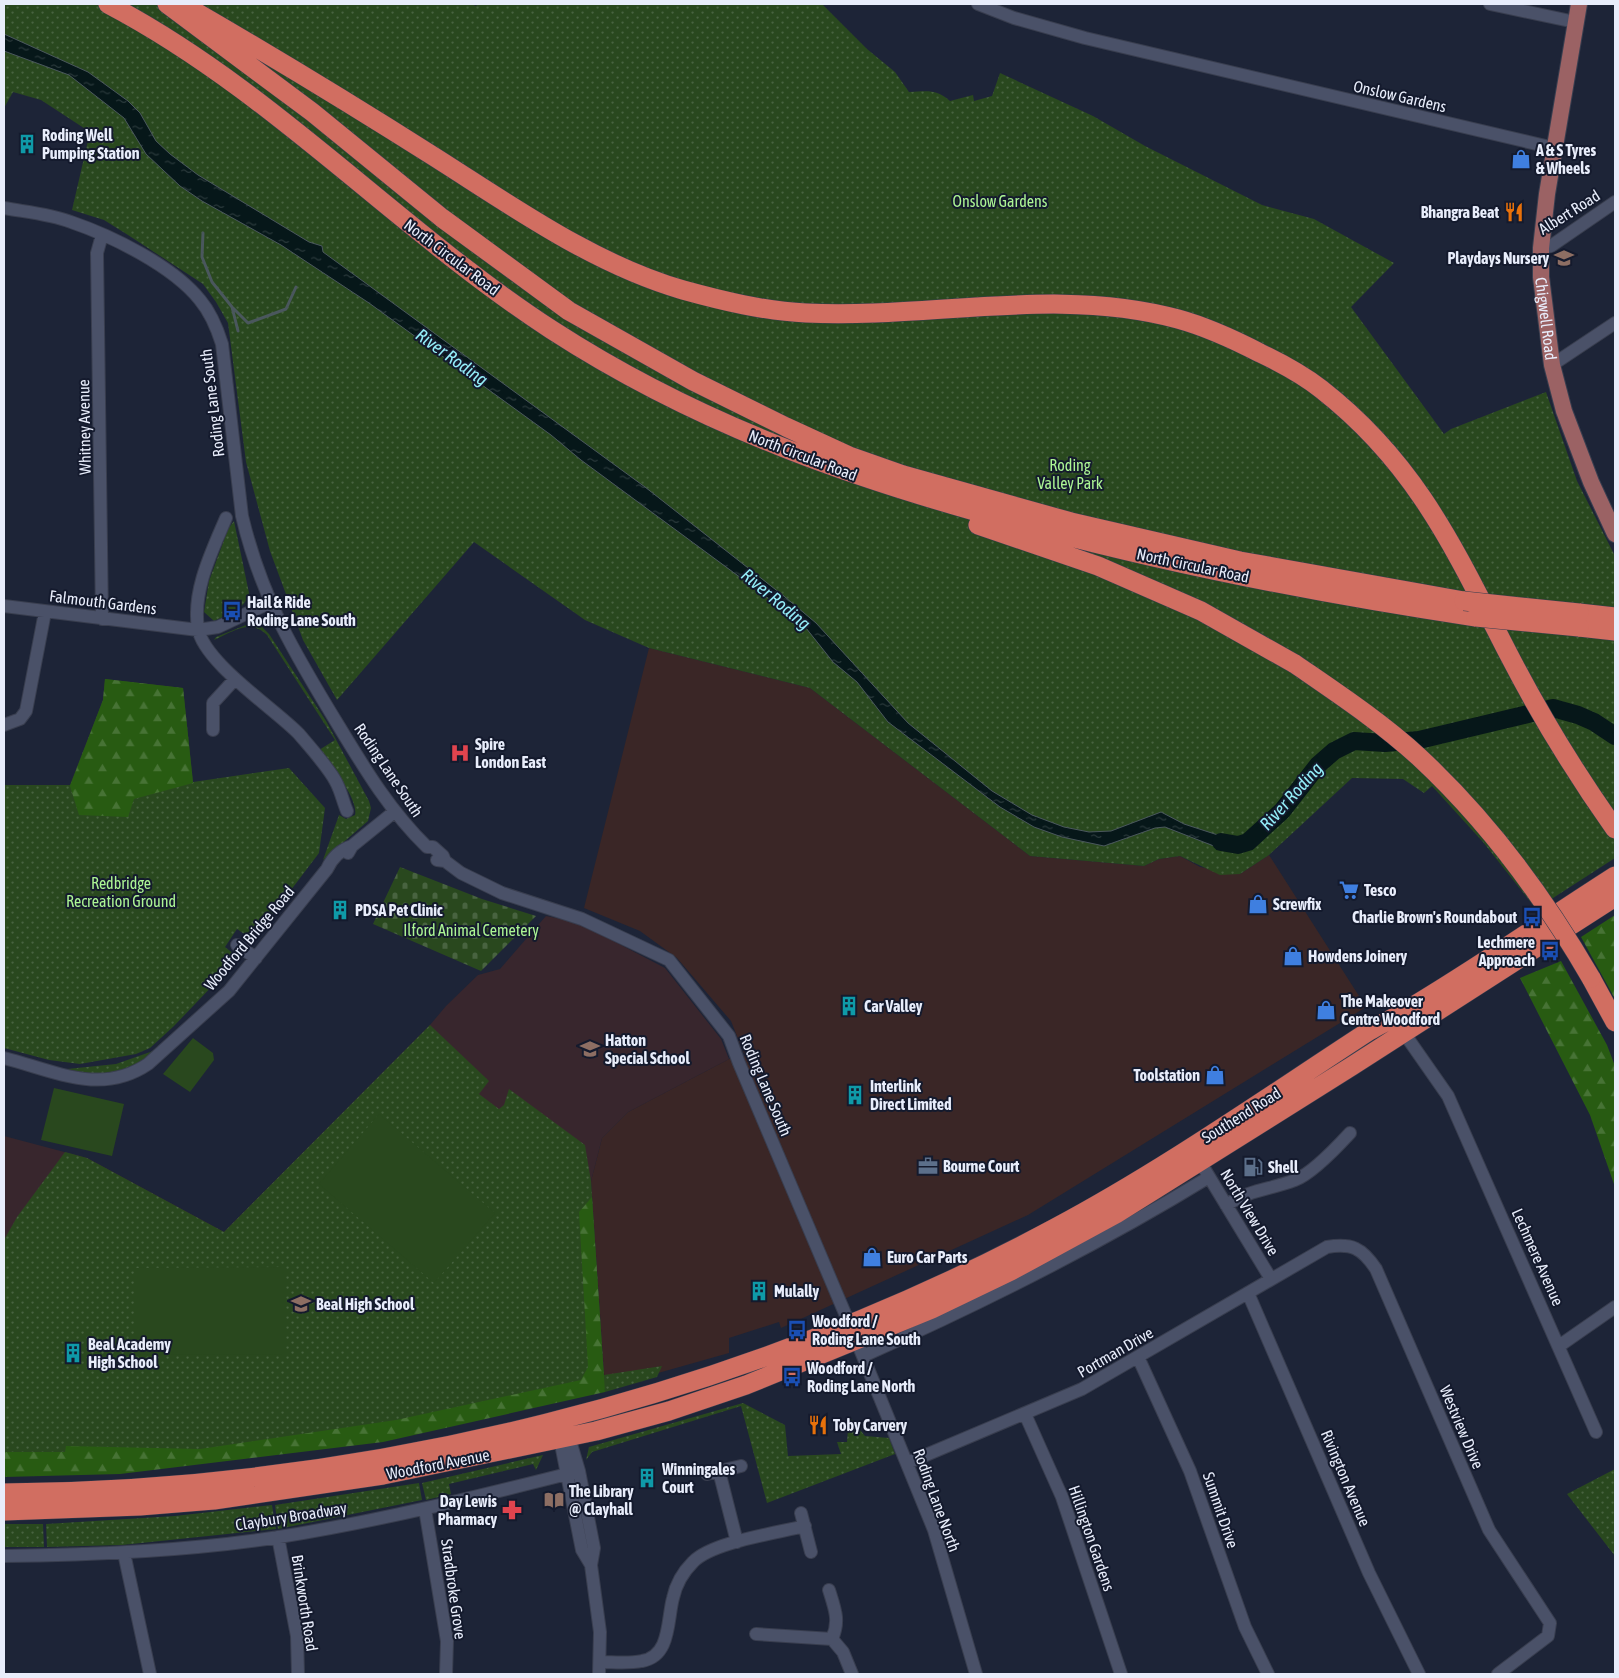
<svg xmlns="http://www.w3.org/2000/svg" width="1619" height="1678" font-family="'Asap Condensed',sans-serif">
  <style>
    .industrial { fill: #3a2626 }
    .education { fill: #38262d }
    .green { fill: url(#green-dots) }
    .forest { fill: url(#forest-firs) }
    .cemetery { fill: url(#cemetery-stones) }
    .pitch { fill: #29481e }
    .water { fill: url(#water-ripples); stroke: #4a575d }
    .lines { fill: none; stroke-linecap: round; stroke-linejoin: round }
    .stream { stroke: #4a575d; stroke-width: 3 }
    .river { stroke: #061719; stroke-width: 18 }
    .minor-casing { stroke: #393e4f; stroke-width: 14 }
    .major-casing { stroke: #393e4f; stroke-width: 18 }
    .highway-casing { stroke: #393e4f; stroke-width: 20 }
    .minor { stroke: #4a5168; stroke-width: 12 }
    .major { stroke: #9b6264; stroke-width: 16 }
    .highway { stroke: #d16e61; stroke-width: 19 }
    .highway-bridge-casing { stroke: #393e4f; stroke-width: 20; stroke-linecap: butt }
    .highway-bridge { stroke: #d16e61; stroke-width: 19 }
    .labels { text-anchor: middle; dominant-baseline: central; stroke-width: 4; stroke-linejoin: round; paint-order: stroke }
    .street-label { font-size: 16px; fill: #e8edfb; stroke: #141a2d }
    .poi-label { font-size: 16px; font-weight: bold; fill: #e8edfb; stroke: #141a2d; text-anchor: start }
    .park-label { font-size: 16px; fill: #acf594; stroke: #141a2d }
    .water-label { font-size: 18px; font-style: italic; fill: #93edf8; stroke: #141a2d }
  </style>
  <defs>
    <pattern id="green-dots" width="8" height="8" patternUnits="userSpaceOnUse" patternTransform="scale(1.25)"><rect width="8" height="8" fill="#29481e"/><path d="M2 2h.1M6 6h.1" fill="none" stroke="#486340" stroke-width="1.8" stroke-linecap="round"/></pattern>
    <pattern id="forest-firs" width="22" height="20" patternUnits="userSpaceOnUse" patternTransform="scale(1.25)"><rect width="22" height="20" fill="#285b12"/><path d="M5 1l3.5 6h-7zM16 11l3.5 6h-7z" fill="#477335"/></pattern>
    <pattern id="cemetery-stones" width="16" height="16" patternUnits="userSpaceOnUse" patternTransform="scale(1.25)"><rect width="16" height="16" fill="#29481e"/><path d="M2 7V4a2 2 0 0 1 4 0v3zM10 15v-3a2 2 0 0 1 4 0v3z" fill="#486340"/></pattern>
    <pattern id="water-ripples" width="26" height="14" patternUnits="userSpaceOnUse" patternTransform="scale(1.25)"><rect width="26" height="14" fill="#061719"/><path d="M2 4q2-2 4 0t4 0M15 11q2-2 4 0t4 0" fill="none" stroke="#2a393b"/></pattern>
  </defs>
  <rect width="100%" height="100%" fill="#1d2437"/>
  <path class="industrial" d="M 649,648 L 810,688 L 1030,856 L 1144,866 L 1159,859 L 1180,856 L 1200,867 L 1240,874 L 1269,855 L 1366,1007 L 1028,1215 L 781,1328 L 779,1322 L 729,1338 L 729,1353 L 605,1388 L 591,1181 L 602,1138 L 628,1112 L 729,1059 L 745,1056 L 731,1021 L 677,958 L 640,931 L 584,908 Z"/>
  <path class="education" d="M 546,916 L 577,922 L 665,968 L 721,1039 L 729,1059 L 628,1112 L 602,1138 L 591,1181 L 605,1388 L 4,1460 L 4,1136 L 87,1158 L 224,1232 L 430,1025 L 446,1006 L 478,975 L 500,969 Z"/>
  <path class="green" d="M 4,4 L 471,4 L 476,6 L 478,4 L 822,4 L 867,49 L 895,72 L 909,92 C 928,91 937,89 950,101 L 973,95 L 974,101 L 992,96 L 1000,73 L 1093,116 L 1145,146 L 1262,205 L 1314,219 L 1394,263 L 1351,307 L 1444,434 L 1451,429 L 1546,392 L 1577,481 L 1615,556 L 1615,858 L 1536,909 L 1483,842 L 1432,786 L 1424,793 L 1403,779 L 1352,778 L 1269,855 L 1240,874 L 1220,875 L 1180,856 L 1159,859 L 1144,866 L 1030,856 L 810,688 L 649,648 L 585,620 L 474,542 L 337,700 L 303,640 L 270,551 L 246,462 L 228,323 L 216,302 L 203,284 L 128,235 L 104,220 L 72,210 L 90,132 L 41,100 L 13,92 L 4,108 Z
    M 234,521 L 249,593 C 244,611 229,614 214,621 L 204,612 L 209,581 L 228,529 Z
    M 254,624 L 261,626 L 269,634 L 326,721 L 369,801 L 371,808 L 368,821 L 323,860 L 339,815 L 346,819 L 355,815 C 359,799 329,763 319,750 L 335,740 L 267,635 C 251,618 232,632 214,640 L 216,637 L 246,625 Z
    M 105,679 L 183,688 L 193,782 L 289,768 L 325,808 L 319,853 L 253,940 L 237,929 L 225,947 L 239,958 L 174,1026 L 150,1048 L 136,1054 L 80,1064 L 49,1060 L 4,1048 L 4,785 L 70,785 L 103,700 Z
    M 430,1025 L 489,1081 L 479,1094 L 499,1109 L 504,1105 L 509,1089 L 585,1145 L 591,1181 L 604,1375 L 662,1366 L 657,1377 L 605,1392 L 605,1389 L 190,1454 L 4,1460 L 4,1240 L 17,1217 L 65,1152 L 87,1158 L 224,1232 Z
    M 153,1051 L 154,1053 C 119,1076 108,1079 67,1069 L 116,1064 Z
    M 743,1403 L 785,1425 L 788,1456 L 841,1454 L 837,1442 L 847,1442 L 849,1416 L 865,1436 L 889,1438 L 895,1454 L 767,1503 L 741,1406 L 592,1452 L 586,1460 L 589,1447 Z
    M 543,1455 L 536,1470 L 533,1464 L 449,1484 L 451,1494 L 426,1500 L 422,1483 Z
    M 1615,1469 L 1615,1556 L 1567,1494 Z
    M 419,1483 L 422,1500 L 278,1529 L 275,1505 Z
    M 272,1505 L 276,1529 L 122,1545 L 47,1547 L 46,1524 L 175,1516 Z
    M 4,1524 L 43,1524 L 44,1547 L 4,1547 Z"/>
  <path class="forest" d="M 105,679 L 183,688 L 193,783 L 134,799 L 128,817 L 79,815 L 70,786 L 103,700 Z
    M 1615,915 L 1615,999 L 1581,937 Z
    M 1561,961 L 1607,1045 L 1615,1066 L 1615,1187 L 1590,1115 L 1520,978 Z
    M 592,1197 L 605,1392 L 383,1442 L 120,1474 L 4,1477 L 4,1452 L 65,1452 L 66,1446 L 200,1449 L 396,1420 L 581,1380 L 588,1367 L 579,1212 Z"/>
  <path class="cemetery" d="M 400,867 L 482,899 L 536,916 L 481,971 L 373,924 Z"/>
  <path class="pitch" d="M 193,1038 L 213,1053 L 214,1060 L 190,1092 L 163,1074 Z
    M 54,1088 L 124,1104 L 112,1156 L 41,1140 Z
    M 379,1114 L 495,1213 L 434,1283 L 319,1184 Z
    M 285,1267 L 285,1354 L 134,1355 L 134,1268 Z"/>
  <path class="water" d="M 4,34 L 88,72 L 128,101 L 140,113 L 156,141 L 170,154 L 198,175 L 309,242 L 322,246 L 323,252 L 645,487 L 785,597 L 816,623 L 908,723 L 992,791 L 1032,815 L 1064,827 L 1089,832 L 1111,831 L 1161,812 L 1184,824 L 1224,837 L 1238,838 L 1249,849 L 1224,850 L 1165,827 L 1155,828 L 1104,846 L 1062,837 L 1034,827 L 1000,807 L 888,722 L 857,682 L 833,662 L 802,623 L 581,460 L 551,435 L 369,303 L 281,245 L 202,201 L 180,186 L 146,154 L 124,118 L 69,75 L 4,51 Z"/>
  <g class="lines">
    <path class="stream" d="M 203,233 L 202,257 L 212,282 L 232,307 L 238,331
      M 233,308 L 248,323 L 286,309 L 296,287"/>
    <path class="river" d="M 1221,842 L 1238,845 L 1248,842 L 1282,811 L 1318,765 L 1334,751 L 1354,741 L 1385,743 L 1419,740 L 1553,708 L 1578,715 L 1594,722 L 1615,736"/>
    <defs>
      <path id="minor" d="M 978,4 L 1014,18 L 1085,38 L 1554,148
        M 1490,4 L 1575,22
        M 4,208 C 26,212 50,214 71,222 C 112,236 173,266 200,300 C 211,313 217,328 222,344 L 242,516 C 262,600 296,656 340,728 C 366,771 391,812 427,847 L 433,847 L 443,856 L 445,861
        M 102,235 L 97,253 L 102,619
        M 1541,248 L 1551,246 L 1615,202
        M 1552,365 L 1615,323
        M 226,518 C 212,551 192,591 198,628 C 203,662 275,709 299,734 C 310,747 329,768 336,782 C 341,791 343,802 347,811
        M 4,606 L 198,630 L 218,627 L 269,603
        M 4,725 L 20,719 L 26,711 L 45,612
        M 213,730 L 213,703 L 235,679
        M 348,853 L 352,846 L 394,812
        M 437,860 L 445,861 L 461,873 L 502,893 L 582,919 L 669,960 L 729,1036 L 739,1063 L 849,1323
        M 237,945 L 256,958
        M 1404,1033 L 1448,1096 L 1596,1432
        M 4,1058 C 55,1071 101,1096 148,1064 L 229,991 L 327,869 C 332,858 340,850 352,846
        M 1205,1170 L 1271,1279
        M 1226,1205 C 1251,1189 1269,1190 1295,1180 C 1311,1174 1338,1146 1350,1133
        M 1248,1293 L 1369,1573 L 1419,1674
        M 1559,1346 L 1615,1307
        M 860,1349 L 934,1530 L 976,1674
        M 863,1356 C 982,1303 1098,1245 1209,1177
        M 1138,1357 L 1190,1471 L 1245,1627 L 1268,1674
        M 1025,1414 L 1062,1497 L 1121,1674
        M 907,1463 L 1082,1389 L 1327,1247 C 1352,1243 1362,1248 1376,1269 L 1489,1530 L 1550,1623 L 1548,1636 L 1498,1674
        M 719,1471 L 737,1542
        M 707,1474 L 741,1466
        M 425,1509 L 447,1641 L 446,1674
        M 801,1513 L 811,1552
        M 278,1537 L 297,1636 L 298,1674
        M 124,1553 L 150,1674
        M 4,1556 C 94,1555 190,1551 279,1537 C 380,1521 480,1496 579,1471
        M 591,1565 L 582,1550 L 580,1540 L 561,1444 L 565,1437 L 571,1444 L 579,1471 L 594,1548 L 591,1565 L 600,1632 L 599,1674
        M 829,1590 C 835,1609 840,1621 832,1639 L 843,1652 L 852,1674
        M 756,1634 L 832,1639
        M 600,1662 C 613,1662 628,1664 642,1661 C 671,1656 667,1620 673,1598 C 676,1584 683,1572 693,1562 C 712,1542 777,1533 805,1526"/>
      <g id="major">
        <path id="s1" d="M 1579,4 L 1547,194 L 1541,248 L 1541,277 L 1552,365 L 1564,411 L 1591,482 L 1615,534"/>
      </g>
      <path id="highway" d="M 108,4 C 272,90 398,230 552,330 C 705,429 865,483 1040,529 C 1183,567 1329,595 1476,617
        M 167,4 L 312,112 L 442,218 L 569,311 L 693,381 L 786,427 L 849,456 L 903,475 L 1071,522 L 1240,561 L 1464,601
        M 182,4 C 267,53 351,104 433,156 C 512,206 593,264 683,290 C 723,301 764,311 806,313 C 929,319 1057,286 1178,319 C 1207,327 1233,339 1260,353 C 1281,363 1303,375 1321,389 C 1417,464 1455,550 1509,655 C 1540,715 1576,774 1615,829
        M 978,525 L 1098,566 L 1201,611 L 1295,664
        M 1579,613 L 1615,617
        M 1579,627 L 1615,631
        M 1591,978 L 1615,1022
        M 4,1493 C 366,1490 735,1399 1055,1228 C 1164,1170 1266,1098 1369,1031 C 1379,1025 1390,1020 1400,1014 C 1473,971 1543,922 1615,876
        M 4,1511 L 140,1506 L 214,1500 L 383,1475 L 596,1431 L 669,1411 L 746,1385 L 932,1309 L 1011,1271 L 1116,1214 L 1352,1066 L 1615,897"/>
    </defs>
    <use href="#minor" class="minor-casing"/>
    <use href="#major" class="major-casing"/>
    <use href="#highway" class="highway-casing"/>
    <use href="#minor" class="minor"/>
    <use href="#major" class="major"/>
    <use href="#highway" class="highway"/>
    <defs>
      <path id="highway-bridge" d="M 1464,601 L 1579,613
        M 1476,617 L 1579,627
        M 1295,664 C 1337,693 1381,722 1419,757 C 1488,821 1544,897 1591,978"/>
    </defs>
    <use href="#highway-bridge" class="highway-bridge-casing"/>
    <use href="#highway-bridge" class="highway-bridge"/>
  </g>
  <defs>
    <symbol id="building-bare" viewBox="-9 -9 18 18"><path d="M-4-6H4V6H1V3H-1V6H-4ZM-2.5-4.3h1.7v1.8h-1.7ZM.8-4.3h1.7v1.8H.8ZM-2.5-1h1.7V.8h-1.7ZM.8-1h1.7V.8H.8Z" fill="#0f9aa8" stroke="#141a2d" stroke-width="2.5" paint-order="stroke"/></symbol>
    <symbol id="shop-bare" viewBox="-9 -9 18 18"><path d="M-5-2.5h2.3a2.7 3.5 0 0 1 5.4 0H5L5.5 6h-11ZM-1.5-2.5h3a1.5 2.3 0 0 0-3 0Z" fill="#3f7fe0" stroke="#141a2d" stroke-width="2.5" paint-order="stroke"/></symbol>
    <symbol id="restaurant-bare" viewBox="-9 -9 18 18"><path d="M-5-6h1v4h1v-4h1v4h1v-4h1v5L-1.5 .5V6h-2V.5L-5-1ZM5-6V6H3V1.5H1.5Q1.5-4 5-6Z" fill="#e8710a" stroke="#141a2d" stroke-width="2.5" paint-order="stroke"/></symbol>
    <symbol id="school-bare" viewBox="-9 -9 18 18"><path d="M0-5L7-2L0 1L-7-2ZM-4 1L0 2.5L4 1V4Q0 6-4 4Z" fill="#8d6e63" stroke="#141a2d" stroke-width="2.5" paint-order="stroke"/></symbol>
    <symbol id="bus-bare" viewBox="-9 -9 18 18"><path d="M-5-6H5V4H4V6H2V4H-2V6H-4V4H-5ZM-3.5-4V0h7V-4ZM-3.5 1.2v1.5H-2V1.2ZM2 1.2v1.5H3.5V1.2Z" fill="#1a4fb4" stroke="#141a2d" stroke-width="2.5" paint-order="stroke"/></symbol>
    <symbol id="hospital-bare" viewBox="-9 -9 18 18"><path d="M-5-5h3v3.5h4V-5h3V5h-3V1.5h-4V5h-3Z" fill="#e0444e" stroke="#141a2d" stroke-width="2.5" paint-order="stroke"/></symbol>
    <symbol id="supermarket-bare" viewBox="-9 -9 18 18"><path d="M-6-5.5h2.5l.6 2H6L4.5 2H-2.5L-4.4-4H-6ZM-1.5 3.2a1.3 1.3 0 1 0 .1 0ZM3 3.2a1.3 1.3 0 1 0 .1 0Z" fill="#3f7fe0" stroke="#141a2d" stroke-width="2.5" paint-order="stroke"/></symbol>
    <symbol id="office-bare" viewBox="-9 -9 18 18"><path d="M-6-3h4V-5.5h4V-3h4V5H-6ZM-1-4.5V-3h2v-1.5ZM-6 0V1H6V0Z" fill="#5c6f8a" stroke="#141a2d" stroke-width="2.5" paint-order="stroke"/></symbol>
    <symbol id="fuel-bare" viewBox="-9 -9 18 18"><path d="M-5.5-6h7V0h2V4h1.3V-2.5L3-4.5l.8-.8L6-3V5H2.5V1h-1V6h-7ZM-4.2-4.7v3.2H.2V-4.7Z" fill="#5c6f8a" stroke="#141a2d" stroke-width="2.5" paint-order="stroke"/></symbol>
    <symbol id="library-bare" viewBox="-9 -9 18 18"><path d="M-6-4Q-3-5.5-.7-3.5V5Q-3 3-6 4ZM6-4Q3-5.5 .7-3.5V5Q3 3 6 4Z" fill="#8d6e63" stroke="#141a2d" stroke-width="2.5" paint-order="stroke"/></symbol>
    <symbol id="pharmacy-bare" viewBox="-9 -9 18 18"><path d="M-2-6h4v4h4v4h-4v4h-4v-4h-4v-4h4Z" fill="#e0444e" stroke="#141a2d" stroke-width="2.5" paint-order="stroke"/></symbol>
  </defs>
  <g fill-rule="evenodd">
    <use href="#building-bare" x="13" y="130" width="28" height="28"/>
    <use href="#shop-bare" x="1507" y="145" width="28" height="28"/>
    <use href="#restaurant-bare" x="1500" y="198" width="28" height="28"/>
    <use href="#school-bare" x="1550" y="244" width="28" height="28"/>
    <use href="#bus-bare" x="218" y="597" width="28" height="28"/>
    <use href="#hospital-bare" x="446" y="739" width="28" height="28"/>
    <use href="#supermarket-bare" x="1335" y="876" width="28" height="28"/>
    <use href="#shop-bare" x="1244" y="890" width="28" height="28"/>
    <use href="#building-bare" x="326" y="896" width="28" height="28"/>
    <use href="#bus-bare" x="1518" y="903" width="28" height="28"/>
    <use href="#bus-bare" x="1536" y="937" width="28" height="28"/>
    <use href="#shop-bare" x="1279" y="942" width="28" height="28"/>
    <use href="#building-bare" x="835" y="992" width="28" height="28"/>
    <use href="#shop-bare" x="1312" y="996" width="28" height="28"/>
    <use href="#school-bare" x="576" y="1035" width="28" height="28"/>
    <use href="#shop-bare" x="1201" y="1061" width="28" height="28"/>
    <use href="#building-bare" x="841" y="1081" width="28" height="28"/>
    <use href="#office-bare" x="914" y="1152" width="28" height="28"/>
    <use href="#fuel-bare" x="1239" y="1153" width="28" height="28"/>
    <use href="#shop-bare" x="858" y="1243" width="28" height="28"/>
    <use href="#building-bare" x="745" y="1277" width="28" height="28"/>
    <use href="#school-bare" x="287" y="1290" width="28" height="28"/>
    <use href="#bus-bare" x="783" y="1316" width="28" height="28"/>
    <use href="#building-bare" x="59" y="1339" width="28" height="28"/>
    <use href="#bus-bare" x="778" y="1363" width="28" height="28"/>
    <use href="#restaurant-bare" x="804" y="1411" width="28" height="28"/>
    <use href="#building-bare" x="633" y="1464" width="28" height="28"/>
    <use href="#library-bare" x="540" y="1486" width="28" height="28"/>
    <use href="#pharmacy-bare" x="498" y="1496" width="28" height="28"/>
  </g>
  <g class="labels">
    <g class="street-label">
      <text transform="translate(1400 96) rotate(13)">Onslow Gardens</text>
      <text transform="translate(1569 212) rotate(-32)">Albert Road</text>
      <text transform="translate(452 257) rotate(37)">North Circular Road</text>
      <text stroke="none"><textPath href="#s1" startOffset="318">Chigwell Road</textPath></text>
      <text transform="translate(212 403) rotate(-97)">Roding Lane South</text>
      <text transform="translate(84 427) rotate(-91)">Whitney Avenue</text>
      <text transform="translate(803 455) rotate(21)">North Circular Road</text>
      <text transform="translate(1193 565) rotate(12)">North Circular Road</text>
      <text transform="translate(103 602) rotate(7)">Falmouth Gardens</text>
      <text transform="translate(389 770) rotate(56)">Roding Lane South</text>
      <text transform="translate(249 938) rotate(-50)">Woodford Bridge Road</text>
      <text transform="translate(766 1085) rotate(67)">Roding Lane South</text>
      <text transform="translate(1241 1115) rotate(-32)">Southend Road</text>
      <text transform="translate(1250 1212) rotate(59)">North View Drive</text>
      <text transform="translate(1538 1257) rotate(66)">Lechmere Avenue</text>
      <text transform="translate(1115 1352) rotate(-30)">Portman Drive</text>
      <text transform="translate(1462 1427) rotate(67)">Westview Drive</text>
      <text transform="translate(438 1464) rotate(-11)">Woodford Avenue</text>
      <text transform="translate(1346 1478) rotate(67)">Rivington Avenue</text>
      <text transform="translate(937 1500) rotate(70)">Roding Lane North</text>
      <text transform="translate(1221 1510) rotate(71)">Summit Drive</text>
      <text transform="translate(291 1516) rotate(-9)">Claybury Broadway</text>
      <text transform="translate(1092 1538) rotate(71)">Hillington Gardens</text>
      <text transform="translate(454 1589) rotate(82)">Stradbroke Grove</text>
      <text transform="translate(305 1603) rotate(81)">Brinkworth Road</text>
    </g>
    <g class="poi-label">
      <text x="42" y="135">Roding Well<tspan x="42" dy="18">Pumping Station</tspan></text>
      <text x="1536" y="150">A &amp; S Tyres<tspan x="1536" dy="18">&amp; Wheels</tspan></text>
      <text x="1499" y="212" text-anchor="end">Bhangra Beat</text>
      <text x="1549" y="258" text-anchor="end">Playdays Nursery</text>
      <text x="247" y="602">Hail &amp; Ride<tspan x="247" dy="18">Roding Lane South</tspan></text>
      <text x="475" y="744">Spire<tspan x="475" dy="18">London East</tspan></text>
      <text x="1364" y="890">Tesco</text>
      <text x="1273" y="904">Screwfix</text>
      <text x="355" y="910">PDSA Pet Clinic</text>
      <text x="1517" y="917" text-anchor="end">Charlie Brown's Roundabout</text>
      <text x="1535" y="942" text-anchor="end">Lechmere<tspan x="1535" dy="18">Approach</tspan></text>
      <text x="1308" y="956">Howdens Joinery</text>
      <text x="1341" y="1001">The Makeover<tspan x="1341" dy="18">Centre Woodford</tspan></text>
      <text x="864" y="1006">Car Valley</text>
      <text x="605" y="1040">Hatton<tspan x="605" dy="18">Special School</tspan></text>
      <text x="1200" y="1075" text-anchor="end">Toolstation</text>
      <text x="870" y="1086">Interlink<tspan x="870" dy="18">Direct Limited</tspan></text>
      <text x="943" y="1166">Bourne Court</text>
      <text x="1268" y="1167">Shell</text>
      <text x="887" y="1257">Euro Car Parts</text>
      <text x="774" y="1291">Mulally</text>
      <text x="316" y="1304">Beal High School</text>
      <text x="812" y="1321">Woodford /<tspan x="812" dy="18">Roding Lane South</tspan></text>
      <text x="88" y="1344">Beal Academy<tspan x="88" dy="18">High School</tspan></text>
      <text x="807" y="1368">Woodford /<tspan x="807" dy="18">Roding Lane North</tspan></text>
      <text x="833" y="1425">Toby Carvery</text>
      <text x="662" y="1469">Winningales<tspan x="662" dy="18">Court</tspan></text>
      <text x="569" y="1491">The Library<tspan x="569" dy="18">@ Clayhall</tspan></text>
      <text x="497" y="1501" text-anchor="end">Day Lewis<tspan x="497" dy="18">Pharmacy</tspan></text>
    </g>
    <g class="park-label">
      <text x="1000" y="201">Onslow Gardens</text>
      <text x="1070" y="465">Roding<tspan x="1070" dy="18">Valley Park</tspan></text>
      <text x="121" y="883">Redbridge<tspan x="121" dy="18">Recreation Ground</tspan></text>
      <text x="471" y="930">Ilford Animal Cemetery</text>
    </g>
    <g class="water-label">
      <text transform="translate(452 357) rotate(36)">River Roding</text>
      <text transform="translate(776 599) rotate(40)">River Roding</text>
      <text transform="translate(1291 796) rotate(-48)">River Roding</text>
    </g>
  </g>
  <rect width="1619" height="1678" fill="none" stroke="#e8edfb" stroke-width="10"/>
</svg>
